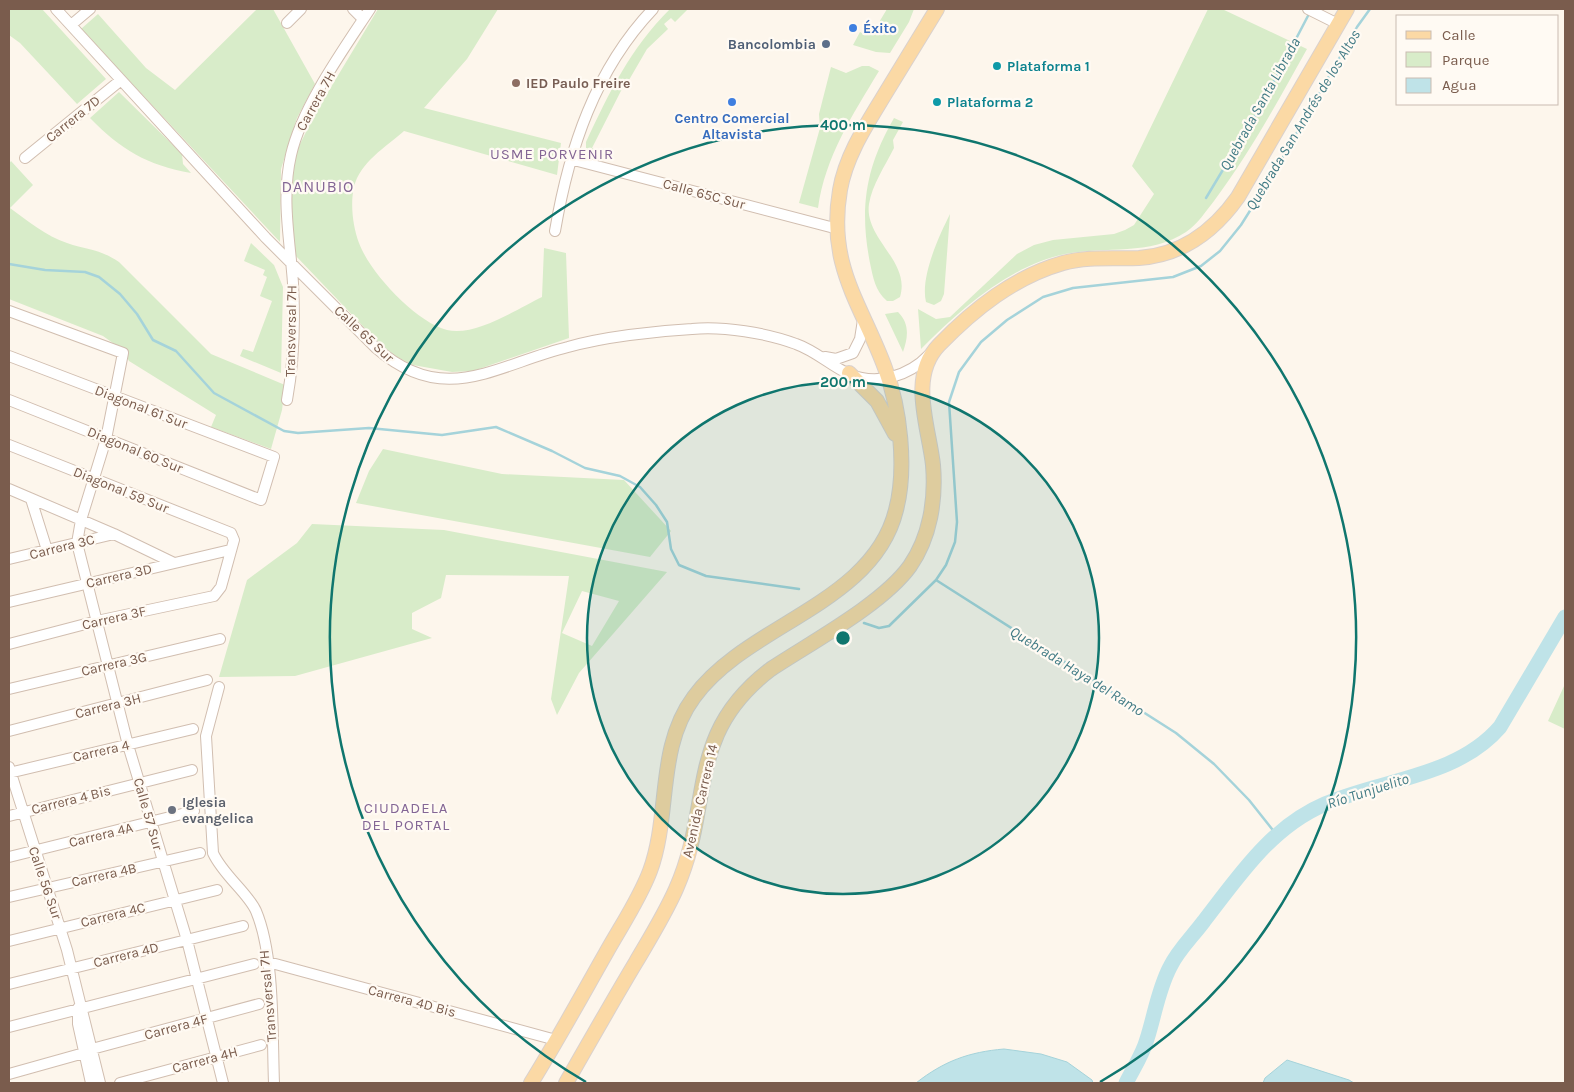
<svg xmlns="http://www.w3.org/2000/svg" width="1574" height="1092" font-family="Karla,sans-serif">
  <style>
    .green { fill: #d8ecc9; fill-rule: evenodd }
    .water { fill: #bfe3e8; stroke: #a5d3da }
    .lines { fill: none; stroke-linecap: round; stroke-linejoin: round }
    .stream { stroke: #a5d3da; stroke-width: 2.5 }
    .river { stroke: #bfe3e8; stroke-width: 15 }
    .minor-casing { stroke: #d1beb0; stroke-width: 12 }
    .major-casing { stroke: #dad1cd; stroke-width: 16 }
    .minor { stroke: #fff; stroke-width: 10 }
    .major { stroke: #fbd9a5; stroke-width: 14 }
    .ring { fill: none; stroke: #0f766e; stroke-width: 2.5 }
    .shop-dot { fill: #3f7fe0; stroke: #fffaf3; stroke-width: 2 }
    .service-dot { fill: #5c6f8a; stroke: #fffaf3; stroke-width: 2 }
    .culture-dot { fill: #0f9aa8; stroke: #fffaf3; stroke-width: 2 }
    .education-dot { fill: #8d6e63; stroke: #fffaf3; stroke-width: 2 }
    .worship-dot { fill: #6b7280; stroke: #fffaf3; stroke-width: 2 }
    .labels { text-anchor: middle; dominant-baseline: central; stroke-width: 4.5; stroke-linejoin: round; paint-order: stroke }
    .shop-label { font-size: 14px; font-weight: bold; fill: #366cbe; stroke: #fffaf3; text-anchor: start }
    .service-label { font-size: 14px; font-weight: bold; fill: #4e5e75; stroke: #fffaf3; text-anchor: end }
    .culture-label { font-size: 14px; font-weight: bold; fill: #0d838f; stroke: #fffaf3; text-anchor: start }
    .education-label { font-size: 14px; font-weight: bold; fill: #785e54; stroke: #fffaf3; text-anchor: start }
    .street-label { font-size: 14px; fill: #7a5c4d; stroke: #fffaf3 }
    .worship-label { font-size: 14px; font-weight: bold; fill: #5b616d; stroke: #fffaf3; text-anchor: start }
    .water-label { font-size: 15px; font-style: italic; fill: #437c86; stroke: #fffaf3 }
    .neighbourhood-label { font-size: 15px; letter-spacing: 1px; fill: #846695; stroke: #fffaf3 }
    .quarter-label { font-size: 16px; letter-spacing: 1px; fill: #846695; stroke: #fffaf3 }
    .centre { fill: #0f766e; stroke: #fffaf3; stroke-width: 2.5 }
    .ring-label { font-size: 15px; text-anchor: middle; font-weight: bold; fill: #0f766e; stroke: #fffaf3; stroke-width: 4.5; stroke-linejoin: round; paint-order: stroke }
  </style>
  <rect width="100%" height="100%" fill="#fdf6ec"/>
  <path class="green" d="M 9,9 L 42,9 L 106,79 L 77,104 L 20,43 L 9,35 Z
    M 257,9 L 273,9 L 315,84 L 297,118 L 281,169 L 280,242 L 81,29 L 98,14 L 146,68 L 175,90 Z
    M 378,9 L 498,9 L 467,59 L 424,108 L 561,143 L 557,175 L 404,131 C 386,147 360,162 354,187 C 350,204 353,227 359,243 C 370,273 416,322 447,330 C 475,337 517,309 542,297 L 544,248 L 566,253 L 569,338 L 473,371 L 452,372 L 413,365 L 397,357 L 380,344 L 295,255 L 289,193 L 296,152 L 316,112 Z
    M 670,9 L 688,9 L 675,22 L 671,18 L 664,24 L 668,29 L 647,49 L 629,80 L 627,79 L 592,148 L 611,156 C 601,158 593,157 586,149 L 586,142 C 610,91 630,49 670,9 Z
    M 887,9 L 914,9 L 909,22 L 890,53 L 876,52 L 853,45 L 860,32 L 865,35 L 873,28 L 875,29 Z
    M 1208,9 L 1222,9 L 1307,49 C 1278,101 1250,153 1214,201 C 1206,211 1197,225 1186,232 C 1150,256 1106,246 1065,254 C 1009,266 961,309 921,349 L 918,309 L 936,319 L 950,317 L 1017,254 L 1034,245 L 1053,240 L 1114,234 L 1125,230 L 1134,225 L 1154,194 L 1132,166 Z
    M 862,66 L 869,66 L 879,71 C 853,114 825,157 818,208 L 799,203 L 820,128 L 819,114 L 831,67 L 846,73 Z
    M 119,92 L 182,154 L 183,164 L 191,173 C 147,165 121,150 90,118 Z
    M 894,118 L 903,122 L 893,140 L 894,148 C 885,166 872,185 869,204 C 864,239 911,261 900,297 L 893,301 L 887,301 C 875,291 873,277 870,263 C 859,207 866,167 894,118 Z
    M 11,161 L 33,185 L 10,208 C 28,221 46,236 67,243 C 87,250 100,249 119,262 L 211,354 L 285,385 L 282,410 L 271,449 L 211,427 L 216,415 L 129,361 L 124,351 L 103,336 L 9,299 L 9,164 Z
    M 950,214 L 944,294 L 941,301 L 934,305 L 926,302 C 920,277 939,236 950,214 Z
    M 251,243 L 274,265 L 283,287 L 281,373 L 240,356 L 243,349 L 253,352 L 272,301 L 260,296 L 267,277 L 263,275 L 265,270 L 244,261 Z
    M 898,312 C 910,324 908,337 903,352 L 885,314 Z
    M 383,449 L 502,474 L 624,480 L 671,531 L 650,557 L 356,503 L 369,471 Z
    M 312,524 L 444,530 L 667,572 L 579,673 L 557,715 L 551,699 L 569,576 L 446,575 L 441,598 L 412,613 L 412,629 L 432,638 L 295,676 L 219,677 L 247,580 L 297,543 ZM 582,591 L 619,601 L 592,646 L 562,633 Z
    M 1565,684 L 1565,729 L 1548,721 Z"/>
  <path class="water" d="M 1004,1049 L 1041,1054 L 1067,1062 L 1092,1080 L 1093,1083 L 916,1083 C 944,1061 969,1052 1004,1049 Z
    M 1287,1060 L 1349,1080 L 1354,1083 L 1263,1083 L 1265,1078 Z"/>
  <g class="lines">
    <path class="stream" d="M 1206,198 L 1260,108 L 1310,12
      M 9,264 L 45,270 L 85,272 L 99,277 L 120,294 L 137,314 L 153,340 L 176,351 L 214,393 L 284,431 L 298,433 L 369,428 L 442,435 L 496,427 L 552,451 L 585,468 L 620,476 L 640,487 L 656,505 L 667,522 L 671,549 L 679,565 L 706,576 L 799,589
      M 936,580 L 946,565 L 955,542 L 957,522 L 949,402 L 959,372 L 981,342 L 1007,320 L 1043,297 L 1073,288 L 1173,277 L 1201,266 L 1220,251 L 1241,225 L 1275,171 L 1357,27 L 1370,9
      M 864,623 L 879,628 L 889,626 L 936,580 L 1176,733 L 1214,764 L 1249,800 L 1276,834"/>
    <path class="river" d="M 1126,1083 C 1133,1069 1143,1054 1147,1039 C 1155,1014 1158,990 1170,967 C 1178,950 1193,936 1204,921 C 1239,876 1271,827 1325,804 C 1383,779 1457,777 1500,727 L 1565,617"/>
    <defs>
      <path id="minor" d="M 56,9 L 266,238 L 376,348 C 445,408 495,365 568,347 C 603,337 655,331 692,329 C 723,326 767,333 796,344 C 816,351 831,366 849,374 C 877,386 909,376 929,355
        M 353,9 L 363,19
        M 1308,9 L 1338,24
        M 287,23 L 301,9
        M 71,25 L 90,9
        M 25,158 L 121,80
        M 570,159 L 838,229
        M 555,231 C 569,149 595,70 653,9
        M 9,311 L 123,353 L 106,439 L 81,520 L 77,543 L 128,745 L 187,940 L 223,1083
        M 9,356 L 274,457 L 261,500 L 9,400
        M 825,357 L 836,359 L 853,353 L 860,339 L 863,320
        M 287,400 C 294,362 295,321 293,283 C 290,240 281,198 291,155 C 302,107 343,50 370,9
        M 9,445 L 231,533 L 234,540 L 221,587 L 214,596 L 97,621 L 9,644
        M 9,489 L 114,534 L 174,563
        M 31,499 L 47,550
        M 9,559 L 114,534
        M 9,602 L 230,550
        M 219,687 L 206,736 L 213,853 C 223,875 248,893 256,911 C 275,956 272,1034 274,1083
        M 9,689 L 220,639
        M 9,731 L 207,680
        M 9,767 L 67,950 L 100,1083
        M 9,773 L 193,729
        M 9,816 L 192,770
        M 9,857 L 194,811
        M 9,897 L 200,853
        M 9,941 L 217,890
        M 268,962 L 556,1040
        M 9,984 L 243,926
        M 78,1008 L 78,1024 L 91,1083
        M 9,1027 L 254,964
        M 92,1049 L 259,1004
        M 9,1074 L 84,1053
        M 120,1083 L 261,1045"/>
      <path id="major" d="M 849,373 L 877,401 L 895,434
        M 531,1083 C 557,1041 581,997 606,953 C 621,926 639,900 650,871 C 671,814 656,748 694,697 C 747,624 873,604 896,510 C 907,468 900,408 885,368 C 861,303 827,266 840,190 C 846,155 867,124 885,94 C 902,66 920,37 937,9
        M 566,1083 C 589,1043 612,1002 636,962 C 650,938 665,914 676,889 C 714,804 684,735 771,669 C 810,643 883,604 910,566 C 930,537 936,500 933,465 C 929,427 908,377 939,345 C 974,309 1014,277 1063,263 C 1088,256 1114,259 1139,258 C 1181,255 1214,231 1238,197 L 1347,9"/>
    </defs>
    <use href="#minor" class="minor-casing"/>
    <use href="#major" class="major-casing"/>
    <use href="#minor" class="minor"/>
    <use href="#major" class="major"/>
  </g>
  <circle cx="843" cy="638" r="256" fill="#0f766e" fill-opacity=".12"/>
  <g class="ring">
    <circle cx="843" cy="638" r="256"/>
    <path d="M586 1082A513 513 0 1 1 1100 1082"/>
  </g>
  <g class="shop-dot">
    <circle cx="853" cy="28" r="5"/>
    <circle cx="732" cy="102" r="5"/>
  </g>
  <circle class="service-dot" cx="826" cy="44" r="5"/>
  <g class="culture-dot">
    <circle cx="997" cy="66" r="5"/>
    <circle cx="937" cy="102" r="5"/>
  </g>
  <circle class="education-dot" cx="516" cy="83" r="5"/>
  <circle class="worship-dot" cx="172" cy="810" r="5"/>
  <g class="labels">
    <g class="shop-label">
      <text x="863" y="28">Éxito</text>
      <text x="732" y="118" text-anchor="middle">Centro Comercial<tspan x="732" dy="16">Altavista</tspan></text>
    </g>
    <g class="service-label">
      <text x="816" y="44">Bancolombia</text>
    </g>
    <g class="culture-label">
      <text x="1007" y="66">Plataforma 1</text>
      <text x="947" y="102">Plataforma 2</text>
    </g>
    <g class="education-label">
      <text x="526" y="83">IED Paulo Freire</text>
    </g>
    <g class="street-label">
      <text transform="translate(316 101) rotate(-61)">Carrera 7H</text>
      <text transform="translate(73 119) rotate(-39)">Carrera 7D</text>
      <text transform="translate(704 194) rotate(15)">Calle 65C Sur</text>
      <text transform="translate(291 331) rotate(-89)">Transversal 7H</text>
      <text transform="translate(364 334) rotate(43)">Calle 65 Sur</text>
      <text transform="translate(141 407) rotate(21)">Diagonal 61 Sur</text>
      <text transform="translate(135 450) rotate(22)">Diagonal 60 Sur</text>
      <text transform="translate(121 490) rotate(22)">Diagonal 59 Sur</text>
      <text transform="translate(62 547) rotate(-14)">Carrera 3C</text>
      <text transform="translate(119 576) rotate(-13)">Carrera 3D</text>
      <text transform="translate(114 618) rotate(-13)">Carrera 3F</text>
      <text transform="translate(114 664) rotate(-13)">Carrera 3G</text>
      <text transform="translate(108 706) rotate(-14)">Carrera 3H</text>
      <text transform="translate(101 751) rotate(-13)">Carrera 4</text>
      <text transform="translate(71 800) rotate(-14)">Carrera 4 Bis</text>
      <text transform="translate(700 801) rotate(-77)">Avenida Carrera 14</text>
      <text transform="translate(148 814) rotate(74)">Calle 57 Sur</text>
      <text transform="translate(101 835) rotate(-14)">Carrera 4A</text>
      <text transform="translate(104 875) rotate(-13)">Carrera 4B</text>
      <text transform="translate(45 883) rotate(71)">Calle 56 Sur</text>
      <text transform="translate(113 915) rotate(-14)">Carrera 4C</text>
      <text transform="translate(126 955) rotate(-14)">Carrera 4D</text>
      <text transform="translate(268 996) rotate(-95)">Transversal 7H</text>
      <text transform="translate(412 1001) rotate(15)">Carrera 4D Bis</text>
      <text transform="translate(176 1027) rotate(-15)">Carrera 4F</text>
      <text transform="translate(205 1060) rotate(-15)">Carrera 4H</text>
    </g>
    <g class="worship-label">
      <text x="182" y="802">Iglesia<tspan x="182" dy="16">evangelica</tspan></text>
    </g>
    <g class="water-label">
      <text transform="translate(1260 104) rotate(-61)">Quebrada Santa Librada</text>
      <text transform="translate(1303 120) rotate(-59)">Quebrada San Andrés de los Altos</text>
      <text transform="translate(1077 671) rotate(32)">Quebrada Haya del Ramo</text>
      <text transform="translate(1368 791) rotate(-18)">Río Tunjuelito</text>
    </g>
    <g class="neighbourhood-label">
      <text x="552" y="154">USME PORVENIR</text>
      <text x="406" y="808">CIUDADELA<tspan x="406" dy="17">DEL PORTAL</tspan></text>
    </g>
    <g class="quarter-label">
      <text x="318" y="186">DANUBIO</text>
    </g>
  </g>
  <circle cx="843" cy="638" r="8" class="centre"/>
  <g class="ring-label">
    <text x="843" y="130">400 m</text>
    <text x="843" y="387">200 m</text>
  </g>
  <rect width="1574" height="1092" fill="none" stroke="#7a5c4d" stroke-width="20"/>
  <rect x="1396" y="15" width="162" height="90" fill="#fffaf3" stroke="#cabbb1"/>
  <rect x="1406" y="31" width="25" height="8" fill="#fbd9a5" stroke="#cabbb1"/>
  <text x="1442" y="40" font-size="15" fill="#7a5c4d">Calle</text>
  <rect x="1406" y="52" width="25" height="15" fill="#d8ecc9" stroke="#cabbb1"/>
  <text x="1442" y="65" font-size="15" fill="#7a5c4d">Parque</text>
  <rect x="1406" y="78" width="25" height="15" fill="#bfe3e8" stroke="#cabbb1"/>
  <text x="1442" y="90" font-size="15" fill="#7a5c4d">Agua</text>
</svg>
